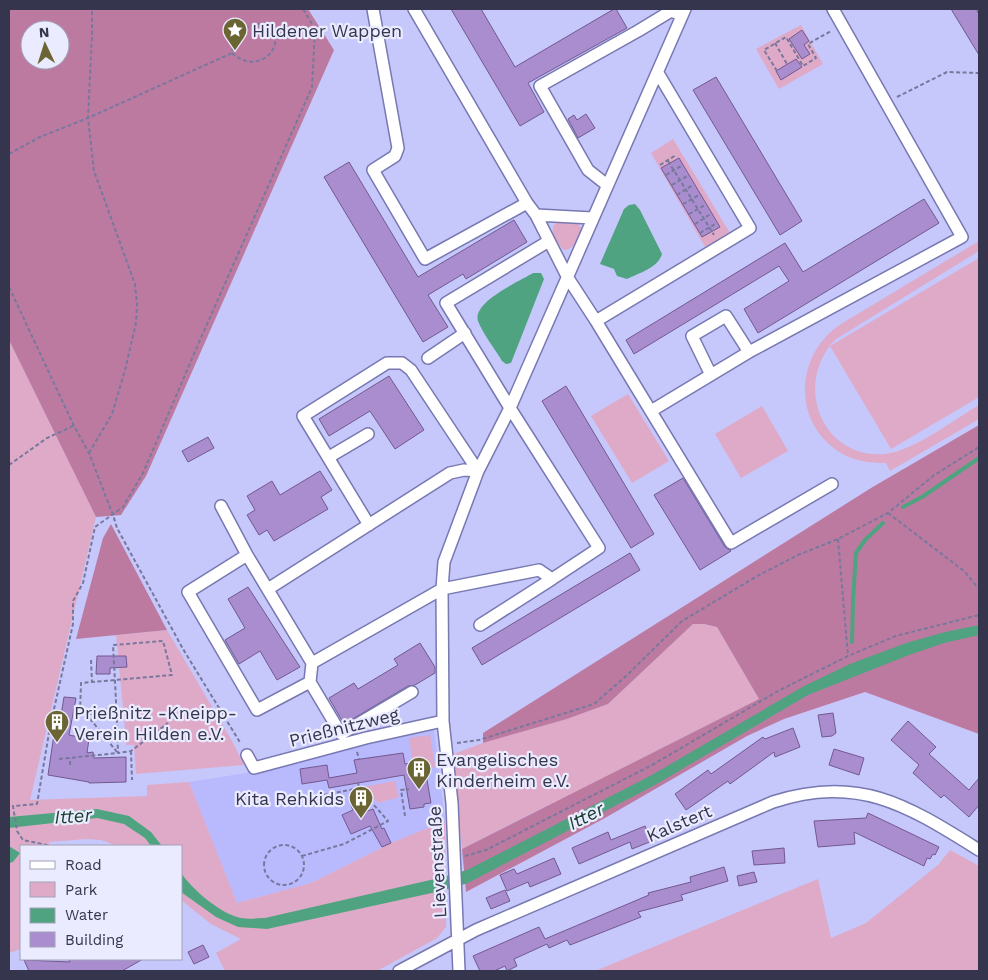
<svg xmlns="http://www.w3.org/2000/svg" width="988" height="980" font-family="'Work Sans',sans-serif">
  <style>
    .built { fill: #b9b9fe }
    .green { fill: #dfaac8 }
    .forest { fill: #bd7aa1; fill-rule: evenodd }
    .water { fill: #50a380 }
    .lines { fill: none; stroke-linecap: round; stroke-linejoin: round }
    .stream { stroke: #50a380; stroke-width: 4 }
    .building { fill: #a98dce; stroke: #725990 }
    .minor-casing { stroke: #7878b2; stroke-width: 14 }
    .path { stroke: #78789d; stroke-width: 2; stroke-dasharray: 4 2.5; stroke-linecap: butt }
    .minor { stroke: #fff; stroke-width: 11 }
    .labels { text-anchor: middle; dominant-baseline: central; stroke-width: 4.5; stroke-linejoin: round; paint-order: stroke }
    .poi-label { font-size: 18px; fill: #35354e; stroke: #eaebff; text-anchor: start }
    .street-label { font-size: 18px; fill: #35354e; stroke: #eaebff }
    .water-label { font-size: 19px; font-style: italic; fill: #183d2e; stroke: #eaebff }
  </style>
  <rect width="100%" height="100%" fill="#c6c7fa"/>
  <path class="built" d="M 434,729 L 445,821 L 391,843 L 311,883 L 237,903 L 189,782 L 247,773 Z"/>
  <path class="green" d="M 801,25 L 823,64 L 779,89 L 756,49 Z
    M 673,139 L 730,233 L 705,247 L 651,153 Z
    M 576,221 L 581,228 C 580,237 574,250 564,250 C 559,246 548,231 555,224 C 559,220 571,222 576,221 Z
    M 979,241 L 979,251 L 836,339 C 793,382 820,459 885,454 C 913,451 954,420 979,405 L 979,419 L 890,471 L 886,463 C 870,463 854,461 841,453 C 791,423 795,354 841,324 Z
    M 979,258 L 979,397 L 891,449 L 830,346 Z
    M 9,340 L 96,517 L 30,800 L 147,796 L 147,785 L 189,782 L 237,903 L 311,883 L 391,843 L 445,821 L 446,927 L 437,938 L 377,971 L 225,971 L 216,953 L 241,939 L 211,924 L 181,900 L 181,846 L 118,846 L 101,840 L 86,839 L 49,842 L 49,846 L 21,846 L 21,949 L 9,953 Z
    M 628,394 L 669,461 L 632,483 L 591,416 Z
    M 762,406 L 788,451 L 741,478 L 715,434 Z
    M 693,624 L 704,624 L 717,627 L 759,699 L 462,849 L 451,755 L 483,743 L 567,719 L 608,704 Z
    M 167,630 L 232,741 L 244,765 L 136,774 L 134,745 L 126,745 L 124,715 L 129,714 L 129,708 L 123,708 L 116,635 Z
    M 430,735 L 435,767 L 414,770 L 409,738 Z
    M 395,781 L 399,797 L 378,803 L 363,787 Z
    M 950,850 L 979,866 L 979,971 L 595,971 L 818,879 L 831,938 L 866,923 L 938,865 Z"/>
  <path class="forest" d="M 9,9 L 308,9 L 334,50 L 146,476 L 121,515 L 96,517 L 9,340 ZM 30,30 L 60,30 L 60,60 L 30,60 Z
    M 979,425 L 979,734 L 865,692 L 784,719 L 747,736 L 605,818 L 466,892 L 462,849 L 759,699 L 717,627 L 704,624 L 693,624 L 608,704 L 567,719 L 483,743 L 483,733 L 871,488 Z
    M 111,524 L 167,630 L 76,639 L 103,538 Z"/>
  <path class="water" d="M 635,204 L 640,210 L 662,254 C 658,268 639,273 627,279 L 617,276 L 614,269 L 600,264 L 624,209 L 629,205 Z
    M 533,273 L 541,273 L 544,279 L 511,363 L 506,364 L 502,361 C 495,349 483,334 478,321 C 472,302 520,281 533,273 Z
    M 979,625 L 979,635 L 944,643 L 909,655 L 808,695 L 655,785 L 468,883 L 441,891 L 267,929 L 238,927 L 216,917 L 181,892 L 181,873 C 192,889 219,912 237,917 C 245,920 257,918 265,918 L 439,878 L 467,870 L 650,776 L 804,686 L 850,664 L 906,643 L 945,632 Z
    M 97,809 L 129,816 L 151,832 L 162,846 L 151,846 L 145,838 L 124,824 L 97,818 L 9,828 L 9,817 Z
    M 9,846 L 20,853 L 13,862 L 9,863 Z"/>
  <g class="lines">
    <path class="stream" d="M 903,507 L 922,497 L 979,458
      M 852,642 L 853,600 L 856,553 L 865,540 L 883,523"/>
  </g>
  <path class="building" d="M 451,9 L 481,9 L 515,67 L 614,9 L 616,9 L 627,28 L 528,83 L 544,112 L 520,126 Z
    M 951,9 L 976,9 L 979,14 L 979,55 Z
    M 802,30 L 809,41 L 804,45 L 810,54 L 802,59 L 789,39 Z
    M 796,59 L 802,67 L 781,80 L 776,71 Z
    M 716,77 L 802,221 L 780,235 L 693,90 Z
    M 586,114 L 595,128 L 578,138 L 568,119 L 574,115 L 577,120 Z
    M 679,158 L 720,227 L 702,237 L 661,168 Z
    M 349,162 L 418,277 L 514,220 L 527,242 L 466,279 L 463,274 L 428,295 L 448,327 L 423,342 L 324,177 Z
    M 924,199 L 939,223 L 758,333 L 744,309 L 789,281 L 779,266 L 634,354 L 626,340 L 785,243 L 803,272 Z
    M 389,376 L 424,430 L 395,449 L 370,411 L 329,436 L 319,419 Z
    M 566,386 L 654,534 L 631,548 L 542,401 Z
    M 208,437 L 214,448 L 188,462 L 182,451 Z
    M 320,471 L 332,490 L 321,497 L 328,509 L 274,541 L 267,530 L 259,535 L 247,515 L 255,510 L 247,496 L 272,481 L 280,495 Z
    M 683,478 L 725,547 L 731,551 L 700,570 L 654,495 Z
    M 630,553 L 640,570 L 482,665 L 472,648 Z
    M 248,587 L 300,667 L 277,680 L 260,651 L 239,664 L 225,640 L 245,628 L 228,599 Z
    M 420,643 L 435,667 L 435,673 L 415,685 L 408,686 L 344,724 L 329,698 L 354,683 L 358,689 L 398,665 L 394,659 Z
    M 97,656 L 126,656 L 127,667 L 110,668 L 110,674 L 96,674 Z
    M 64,697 L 76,698 L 69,735 L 89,739 L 87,753 L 93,752 L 94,758 L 126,757 L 126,782 L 89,783 L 89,782 L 48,775 L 57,714 L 61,715 Z
    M 833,713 L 836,733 L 832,736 L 822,737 L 818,715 Z
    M 908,721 L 936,747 L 929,754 L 969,790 L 979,778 L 979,805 L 969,817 L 944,795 L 941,798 L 913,773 L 919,765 L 891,740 Z
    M 793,728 L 800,747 L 775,757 L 774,752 L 730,784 L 728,781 L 686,810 L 675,794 L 708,770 L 711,774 L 763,737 L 765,739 Z
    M 834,749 L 864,758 L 859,775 L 829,765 Z
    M 403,753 L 405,764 L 411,763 L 412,773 L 418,772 L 419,775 L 426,774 L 431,803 L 424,804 L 424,807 L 410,809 L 404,775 L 329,788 L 327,780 L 302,784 L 300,769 L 327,765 L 329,778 L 357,773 L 354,760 Z
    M 358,798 L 365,812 L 373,809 L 382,829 L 384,828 L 391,843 L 382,847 L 370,826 L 351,834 L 342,815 L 353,810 L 349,801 Z
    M 868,813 L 939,847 L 935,855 L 933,854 L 930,859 L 927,858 L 924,866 L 854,832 L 855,844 L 818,847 L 814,821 L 866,818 Z
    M 645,826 L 652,841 L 632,849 L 630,842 L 579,864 L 572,848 L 608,832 L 611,840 Z
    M 784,848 L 785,863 L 754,865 L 752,851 Z
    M 554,858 L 561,874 L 530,887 L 528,882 L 507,891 L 500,875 L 514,869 L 517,874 Z
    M 724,867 L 728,881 L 681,895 L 683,900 L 638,912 L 641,917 L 570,945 L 567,940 L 549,948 L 547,944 L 514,959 L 517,966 L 507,971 L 505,966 L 494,971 L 480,971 L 473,956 L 539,927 L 545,939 L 649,895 L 648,893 L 691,882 L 690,877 Z
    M 754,872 L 757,882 L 739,886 L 737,876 Z
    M 505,890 L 510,901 L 491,909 L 486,898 Z
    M 203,945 L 209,957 L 194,964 L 188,952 Z
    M 68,959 L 143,959 L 122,971 L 29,971 L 24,960 L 70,962 Z"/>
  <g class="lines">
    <defs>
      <path id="minor" d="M 373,9 L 398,148 L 395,156 L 373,170 L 425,259 L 527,203
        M 414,9 L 527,203 L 536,215 L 568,278 L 596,321 L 731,543 L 832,484
        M 607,185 L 588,170 L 540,86 L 638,31 L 671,11 L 682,15
        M 536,215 L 592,218
        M 549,241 L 446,303 L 510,408 L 599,548 L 552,579
        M 596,321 L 750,228 L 658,73
        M 428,358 L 465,333
        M 711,375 L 692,336 L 726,316 L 749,352
        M 651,411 L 749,352 L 962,237 L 833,9
        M 329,457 L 368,434
        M 221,506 L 247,555 L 312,663 L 310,682 L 257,710 L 188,592 L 247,555
        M 268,589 L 450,473 L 464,470 L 478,471 L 411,370 L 402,363 L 387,363 L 303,416 L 369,525
        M 312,663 L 442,589 L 539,570 L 552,579 L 480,625
        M 310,682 L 341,734 L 412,692
        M 247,755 L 254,768 L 366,738 L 443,721
        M 399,971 L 476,930 L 773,802 C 860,774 908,806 979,850
        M 459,971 L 452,803 L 443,721 L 442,589 L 444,562 L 478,471 L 510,408 L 685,9"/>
    </defs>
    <use href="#minor" class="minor-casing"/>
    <path class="path" d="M 259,24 C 296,33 263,81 232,53 C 234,37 242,26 259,24 Z
      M 775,43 L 787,64
      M 777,71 L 764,50 L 786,37 L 803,66 L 816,58 L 808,44 L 831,31
      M 897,97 L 947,72 L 979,73
      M 9,154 L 40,137 L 88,118 L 232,53
      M 668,161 L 714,235
      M 660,165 L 676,155
      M 666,175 L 683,165
      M 672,185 L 689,175
      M 677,195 L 693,185
      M 683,204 L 701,194
      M 689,214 L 705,205
      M 695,224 L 712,213
      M 700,233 L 717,223
      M 9,287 L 74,426 L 89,453 L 113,515 L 117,528 L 183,649 L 241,744
      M 89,453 L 112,414 L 125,370 L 136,323 L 137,304 L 135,284 L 94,171 L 88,118 L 92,34 L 92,9
      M 9,465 L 47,438 L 73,426
      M 888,513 L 964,571 L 979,589
      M 838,539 L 848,656
      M 91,660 L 92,682
      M 74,708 L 87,715 L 117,752
      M 80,712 L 81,683 L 172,675 L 163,641 L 113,645 C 115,681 117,717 118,753 L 131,751 L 168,723
      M 88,715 L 117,706
      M 457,743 L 479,740 L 594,704 L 625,677 L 682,621 L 759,575 L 798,555 L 838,539 L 888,513 L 933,476 L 979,447
      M 131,751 L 132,780
      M 357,752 L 359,759
      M 59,759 L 118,753
      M 70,765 L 70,758
      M 358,782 L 359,788
      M 405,816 L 401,790 L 409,789
      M264 865a20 20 0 1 1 40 0a20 20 0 1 1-40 0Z
      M 47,846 L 47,845 L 23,840 L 17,831 L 13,806 L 37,804 L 50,727 L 73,624 L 73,601 L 83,583 L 95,527 L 123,507 L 143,473 L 200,340 L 312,87 L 315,29 L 303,9
      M 302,856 L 344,844 L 388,821 L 359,788 L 324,795
      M 465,856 L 486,850 L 654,764 L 778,691 L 848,656 L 896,636 L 979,615"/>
    <use href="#minor" class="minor"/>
  </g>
  <defs>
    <symbol id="sight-pin" viewBox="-11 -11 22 30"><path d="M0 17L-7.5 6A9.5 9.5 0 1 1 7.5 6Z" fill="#6a6532" stroke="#eaebff"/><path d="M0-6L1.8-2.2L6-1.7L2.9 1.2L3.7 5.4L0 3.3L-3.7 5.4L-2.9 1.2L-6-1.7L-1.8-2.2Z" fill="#fff"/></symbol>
    <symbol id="building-pin" viewBox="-11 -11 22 30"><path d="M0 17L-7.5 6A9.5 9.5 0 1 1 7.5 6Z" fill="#6a6532" stroke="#eaebff"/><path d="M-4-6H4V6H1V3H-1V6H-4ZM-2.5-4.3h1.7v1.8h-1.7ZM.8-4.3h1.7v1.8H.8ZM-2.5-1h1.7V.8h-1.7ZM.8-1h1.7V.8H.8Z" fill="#fff"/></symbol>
  </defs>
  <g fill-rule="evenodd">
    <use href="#sight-pin" x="221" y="16" width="28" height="38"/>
    <use href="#building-pin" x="43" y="708" width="28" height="38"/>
    <use href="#building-pin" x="405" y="755" width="28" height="38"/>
    <use href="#building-pin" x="347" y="784" width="28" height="38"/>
  </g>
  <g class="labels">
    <g class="poi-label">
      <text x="252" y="30">Hildener Wappen</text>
      <text x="74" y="712">Prießnitz -Kneipp-<tspan x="74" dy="21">Verein Hilden e.V.</tspan></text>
      <text x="436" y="759">Evangelisches<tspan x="436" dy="21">Kinderheim e.V.</tspan></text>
      <text x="344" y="798" text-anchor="end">Kita Rehkids</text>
    </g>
    <g class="street-label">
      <text transform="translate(344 727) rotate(-14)">Prießnitzweg</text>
      <text transform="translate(679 823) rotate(-23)">Kalstert</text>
      <text transform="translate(437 862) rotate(-93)">Lievenstraße</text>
    </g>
    <g class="water-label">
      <text transform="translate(73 816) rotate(-4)">Itter</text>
      <text transform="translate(586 816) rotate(-27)">Itter</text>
    </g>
  </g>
  <rect width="988" height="980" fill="none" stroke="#35354e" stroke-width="20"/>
  <rect x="20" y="845" width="162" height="115" fill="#eaebff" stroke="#a2a2b8"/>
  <rect x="30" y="861" width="25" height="8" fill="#ffffff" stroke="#a2a2b8"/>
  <text x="65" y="870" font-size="15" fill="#35354e">Road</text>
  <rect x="30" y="882" width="25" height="15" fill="#dfaac8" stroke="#a2a2b8"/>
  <text x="65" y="895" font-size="15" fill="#35354e">Park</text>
  <rect x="30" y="908" width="25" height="15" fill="#50a380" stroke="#a2a2b8"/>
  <text x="65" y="920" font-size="15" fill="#35354e">Water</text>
  <rect x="30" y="932" width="25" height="15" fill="#a98dce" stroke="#a2a2b8"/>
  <text x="65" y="945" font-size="15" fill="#35354e">Building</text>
  <g transform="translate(45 45) rotate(356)"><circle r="24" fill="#eaebff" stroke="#a2a2b8"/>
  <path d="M0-4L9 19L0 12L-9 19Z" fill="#6a6532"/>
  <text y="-8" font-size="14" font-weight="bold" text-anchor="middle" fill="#35354e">N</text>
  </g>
</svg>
